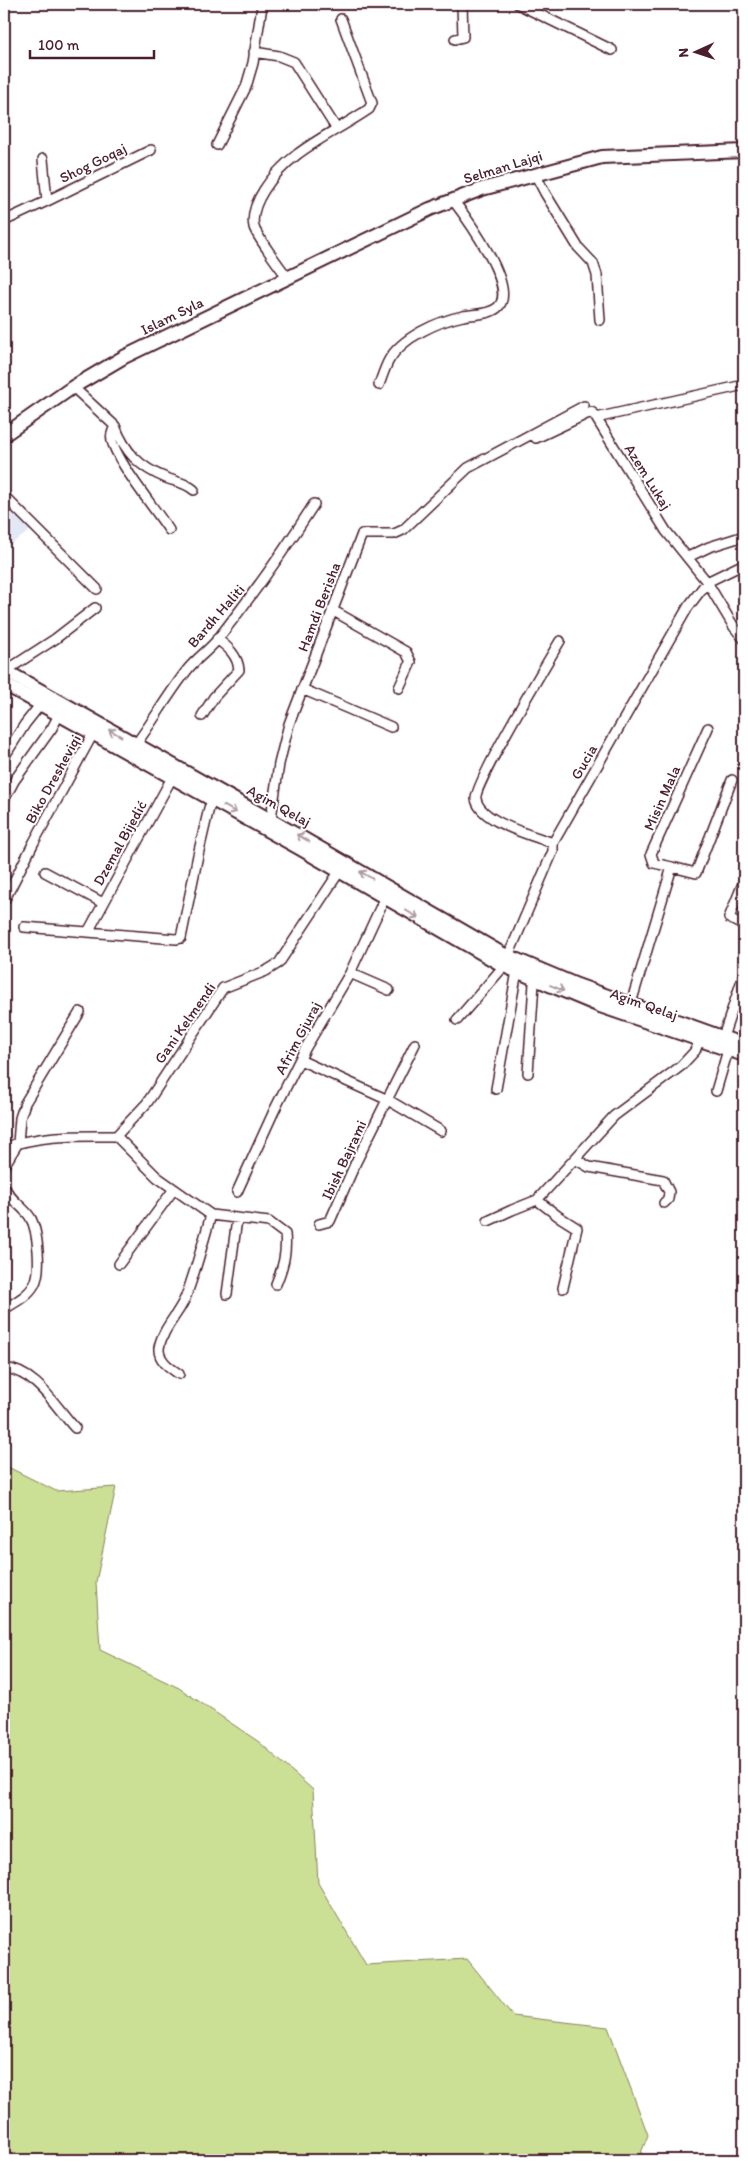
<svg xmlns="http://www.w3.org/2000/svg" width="748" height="2164" font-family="Itim,sans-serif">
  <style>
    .built { fill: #e3e8f6 }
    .green { fill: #cbe095; stroke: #8a8060 }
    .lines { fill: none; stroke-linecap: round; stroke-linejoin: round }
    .street-casing { stroke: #4a1f2b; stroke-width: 12 }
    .secondary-casing { stroke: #4a1f2b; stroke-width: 16 }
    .street { stroke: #fff; stroke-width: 9 }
    .secondary { stroke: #fff; stroke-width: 12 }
    .oneway { stroke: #ae9aa0 }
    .labels { text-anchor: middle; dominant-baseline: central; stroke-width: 4; stroke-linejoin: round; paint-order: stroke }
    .street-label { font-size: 15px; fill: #4a1f2b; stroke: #fff }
  </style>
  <rect width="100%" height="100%" fill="#fff"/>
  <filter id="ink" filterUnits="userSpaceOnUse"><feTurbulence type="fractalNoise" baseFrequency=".02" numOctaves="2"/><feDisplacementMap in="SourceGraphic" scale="10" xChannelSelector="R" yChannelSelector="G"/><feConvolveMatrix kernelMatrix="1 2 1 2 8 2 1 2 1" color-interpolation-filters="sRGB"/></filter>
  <g filter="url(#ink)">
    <path class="built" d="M 4,482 L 34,528 L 4,549 Z"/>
    <path class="green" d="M 4,1465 L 56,1491 L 116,1487 L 96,1582 L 100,1650 L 179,1688 L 259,1742 L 313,1790 L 318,1883 L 366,1965 L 467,1959 L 513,2016 L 608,2027 L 648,2135 L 641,2153 L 643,2160 L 4,2160 Z"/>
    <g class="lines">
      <defs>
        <path id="street" d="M 518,4 L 612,50
          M 455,39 L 463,37 L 462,4
          M 254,52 L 279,56 L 294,62 L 336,128
          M 217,145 L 246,87 L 253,63 L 262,6
          M 535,174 L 545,193 L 578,247 L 593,263 L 597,275 L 600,320
          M 47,201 L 151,150
          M 4,221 L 47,201 L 43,159
          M 288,278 C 281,269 256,235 254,227 C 251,214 257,201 264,190 C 289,150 331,135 369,109 L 372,103 L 341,19
          M 379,385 C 382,377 385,367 389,360 C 402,337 439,321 463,316 C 474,314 488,315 497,308 C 520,290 466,217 453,200
          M 73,387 L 115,426 C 112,432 110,437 113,444 C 123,470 153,506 169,530
          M 596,418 L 744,385
          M 115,426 C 125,452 139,467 166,478 C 176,482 185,482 194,490
          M 536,438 L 591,412 L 593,413 L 666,531 L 707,582 L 734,627 L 744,639
          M 5,497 L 97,589
          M 688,557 L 709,547 L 744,536
          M 332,610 L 406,652 L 411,662 L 399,688
          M 4,672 L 55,639 L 95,608
          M 302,689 L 391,727
          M 202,716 L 214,697 L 239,670 C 238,656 228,647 217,639
          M 136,744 C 154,720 169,693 188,669 C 197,658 209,650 217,640 C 252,596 284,551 314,504
          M 4,757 L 25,724 L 44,700
          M 4,800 L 14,781 L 52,728 L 61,711
          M 270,825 L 279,764 L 289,724 L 362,534 L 394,534 L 403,530 L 468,468 L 584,406
          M 553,843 C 534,836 480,822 476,799 C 473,786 548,661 560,641
          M 672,867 L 696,873 L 732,780
          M 45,872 L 103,903
          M 744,881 L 729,918 L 744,926
          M 4,901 L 34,842 L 95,730
          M 24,927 L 176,939 L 181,938 L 198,855 L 209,808 L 213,800
          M 88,932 L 174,774
          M 350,973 L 389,990
          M 629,1010 L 672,867 L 654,863 L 651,854 L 708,728
          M 457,1020 L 504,966 L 553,851 L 553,843 L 688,607 L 707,582 L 744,564
          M 723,1037 L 744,974
          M 300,1060 L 388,1100 L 441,1131
          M 528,1073 L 534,983 L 536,974
          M 496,1089 L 517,971
          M 716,1091 L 728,1050
          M 116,1136 L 157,1177 L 211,1215 L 269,1222 L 285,1234 C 287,1253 283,1267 276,1284
          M 4,1148 C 40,1134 78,1136 116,1136 L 147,1103 L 223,988 L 266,971 L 279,963 L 343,866
          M 575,1159 L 589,1167 L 663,1180 L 669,1192 L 668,1199 L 664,1203
          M 4,1166 L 18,1143 L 20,1118 L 25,1103 L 80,1012
          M 4,1185 C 8,1199 22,1205 30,1217 C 38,1230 42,1272 34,1285 C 28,1296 14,1303 4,1309
          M 237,1192 L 274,1111 L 305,1049 L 350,973 L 387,893
          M 537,1200 L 558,1216 L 577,1228 L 563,1288
          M 488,1221 L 512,1210 L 537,1200 L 614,1116 L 681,1066 L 695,1051 L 701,1036
          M 319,1224 L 330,1221 L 356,1162 L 415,1044
          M 119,1264 L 174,1189
          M 227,1294 L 237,1219
          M 4,1368 C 36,1371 55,1406 75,1428
          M 179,1374 C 170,1368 158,1360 159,1348 C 162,1329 179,1314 186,1296 C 196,1270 203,1242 211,1215"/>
        <path id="secondary" d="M 4,435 L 73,387 L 124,357 L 430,209 L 482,189 L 602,157 L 744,151
          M 4,670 L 297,835 L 501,953 L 577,985 L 744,1045
          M 4,684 L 299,848 L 504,966 L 600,1006 L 744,1055"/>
      </defs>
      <use href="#street" class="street-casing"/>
      <use href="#secondary" class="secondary-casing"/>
      <use href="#street" class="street"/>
      <use href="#secondary" class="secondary"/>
    </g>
    <defs><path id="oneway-shaft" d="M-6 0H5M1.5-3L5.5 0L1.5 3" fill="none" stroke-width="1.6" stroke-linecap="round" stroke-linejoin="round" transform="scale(1.25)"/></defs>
    <g class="oneway">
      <use href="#oneway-shaft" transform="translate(115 733) rotate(-151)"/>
      <use href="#oneway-shaft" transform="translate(230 809) rotate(29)"/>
      <use href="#oneway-shaft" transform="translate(303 838) rotate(-150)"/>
      <use href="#oneway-shaft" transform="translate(366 875) rotate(-150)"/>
      <use href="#oneway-shaft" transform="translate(412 914) rotate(30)"/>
      <use href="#oneway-shaft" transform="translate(557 988) rotate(23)"/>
    </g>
  </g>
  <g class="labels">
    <g class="street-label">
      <text transform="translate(93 163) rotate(-26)">Shog Goqaj</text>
      <text transform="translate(503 167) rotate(-17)">Selman Lajqi</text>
      <text transform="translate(172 316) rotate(-26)">Islam Syla</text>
      <text transform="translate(648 477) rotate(58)">Azem Lukaj</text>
      <text transform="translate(319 607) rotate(-69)">Hamdi Berisha</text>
      <text transform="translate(216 616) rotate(-49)">Bardh Haliti</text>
      <text transform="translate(584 762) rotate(-60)">Gucia</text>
      <text transform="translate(53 779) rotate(-61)">Biko Dresheviqi</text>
      <text transform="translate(662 798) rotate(-66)">Misin Mala</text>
      <text transform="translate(279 806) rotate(29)">Agim Qelaj</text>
      <text transform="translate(120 843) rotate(-61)">Dzemal Bijedić</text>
      <text transform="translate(644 1004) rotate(19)">Agim Qelaj</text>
      <text transform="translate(185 1023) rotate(-55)">Gani Kelmendi</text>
      <text transform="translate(298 1038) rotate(-62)">Afrim Gjuraj</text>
      <text transform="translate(344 1160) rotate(-65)">Ibish Bajrami</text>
    </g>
  </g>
  <rect width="748" height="2164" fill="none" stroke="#fff" stroke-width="20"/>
  <rect x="10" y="10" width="728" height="2144" fill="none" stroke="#4a1f2b" stroke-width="2" filter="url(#ink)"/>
  <g transform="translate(696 52) rotate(267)" stroke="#ffffff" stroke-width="4" paint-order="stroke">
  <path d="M0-4L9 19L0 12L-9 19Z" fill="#4a1f2b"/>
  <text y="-8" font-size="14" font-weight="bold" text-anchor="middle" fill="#4a1f2b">N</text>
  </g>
  <path d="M30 50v8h124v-8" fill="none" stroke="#4a1f2b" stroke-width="2.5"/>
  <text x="38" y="50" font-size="15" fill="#4a1f2b" stroke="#ffffff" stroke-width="4" paint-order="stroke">100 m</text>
</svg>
